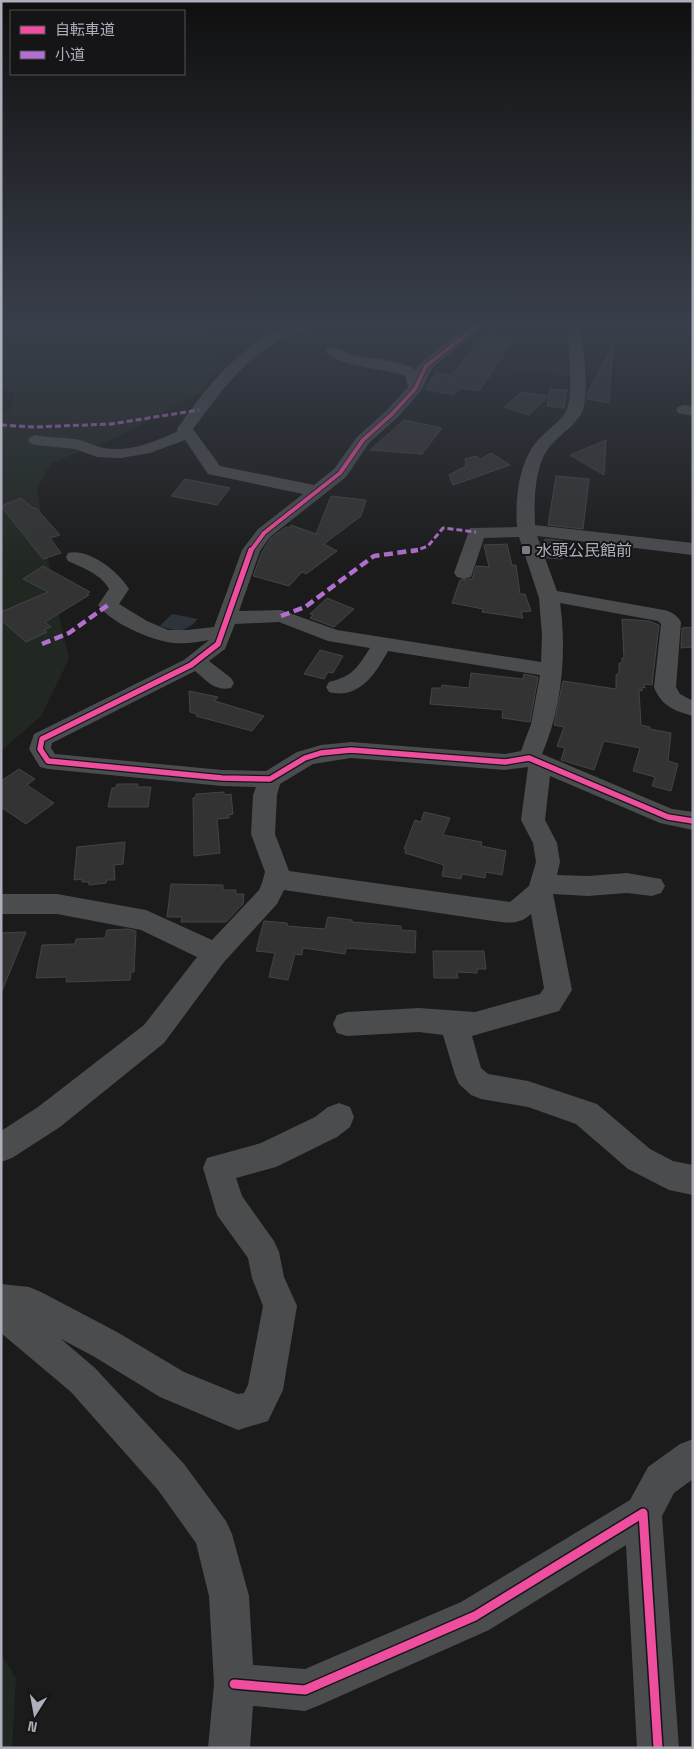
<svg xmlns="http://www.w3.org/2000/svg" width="694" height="1749" font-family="'Space Grotesk','Noto Sans JP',sans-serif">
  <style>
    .green { fill: #212822 }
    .water { fill: #2e343c }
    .building { fill: #333; stroke: #434447 }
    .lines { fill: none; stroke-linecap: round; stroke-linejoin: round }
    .minor { fill: #4b4c4e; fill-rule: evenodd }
    .quiet-far1 { stroke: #b36fd0; stroke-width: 3; stroke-dasharray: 6 3; stroke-linecap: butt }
    .quiet { stroke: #b36fd0; stroke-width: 4.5; stroke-dasharray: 9 4.5; stroke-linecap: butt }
    .cycleway-far2-casing { stroke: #151517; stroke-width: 5.5 }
    .cycleway-far1-casing { stroke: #151517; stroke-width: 8 }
    .cycleway-casing { stroke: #151517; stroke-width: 12 }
    .cycleway-far2 { stroke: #ef4d9e; stroke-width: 4 }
    .cycleway-far1 { stroke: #ef4d9e; stroke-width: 5.5 }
    .cycleway { stroke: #ef4d9e; stroke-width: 9 }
    .poi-dot { fill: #7a7c82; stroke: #151517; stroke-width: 2 }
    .labels { text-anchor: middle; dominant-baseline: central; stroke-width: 4; stroke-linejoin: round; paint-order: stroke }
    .far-poi-label { font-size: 16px; fill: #adb0ba; stroke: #151517; text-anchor: start }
  </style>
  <rect width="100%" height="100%" fill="#1b1b1b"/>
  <path class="green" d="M 1,325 L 201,325 L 207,332 L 221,363 L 199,393 L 116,438 L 51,463 L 37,488 L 53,590 L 69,659 L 41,716 L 1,751 L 1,415 L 10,411 L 14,393 L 1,389 Z
    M 541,364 L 568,367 L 569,376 L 518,371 L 519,365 Z
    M 1,1654 L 16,1678 L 12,1748 L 1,1748 Z"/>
  <path class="water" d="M 172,614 L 198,619 C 185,633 179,632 160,626 Z"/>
  <path class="building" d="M 489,334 L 514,340 L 479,391 L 461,388 L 453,395 L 425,389 L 436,373 L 451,376 L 476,345 Z
    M 613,345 L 609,403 L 587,399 L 587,394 Z
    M 550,389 L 567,390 L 564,408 L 547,406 L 549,396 L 529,415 L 504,407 L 522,392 L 549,396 Z
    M 404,420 L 442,428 L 422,454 L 370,450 Z
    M 606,440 L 604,475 L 570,455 Z
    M 491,453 L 510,465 L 453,485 L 449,475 L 466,466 L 465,459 L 476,456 L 481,459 Z
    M 556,476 L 589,479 L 583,529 L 548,525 Z
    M 185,479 L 230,488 L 217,505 L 171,496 Z
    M 331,496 L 366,500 L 361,516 L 324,544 L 337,551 L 306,574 L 302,572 L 289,586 L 253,576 L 262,552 L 271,538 L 286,527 L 289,528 L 291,525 L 316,534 Z
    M 21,498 L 33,508 L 36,508 L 60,535 L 50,538 L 61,553 L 43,559 L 1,506 Z
    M 546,539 L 563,541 L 562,559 L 547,558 L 543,546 L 544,540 Z
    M 507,544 L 512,565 L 516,565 L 520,594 L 525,594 L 531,611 L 521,612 L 523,618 L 482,612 L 483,609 L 452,603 L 460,580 L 472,579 L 476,566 L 489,567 L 484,545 Z
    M 43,566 L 90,592 L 87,594 L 89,595 L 45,622 L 51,627 L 44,630 L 47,632 L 26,642 L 1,620 L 1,612 L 48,592 L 23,579 Z
    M 327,598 L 354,609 L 334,627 L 310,618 L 313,615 L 310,614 Z
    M 622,619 L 649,621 L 659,625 L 652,685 L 644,684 L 645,688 L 642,687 L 642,691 L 639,690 L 641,725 L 650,727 L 650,729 L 671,733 L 668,761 L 678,764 L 671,791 L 652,786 L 655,777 L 633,771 L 640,748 L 604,741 L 594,770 L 561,760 L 565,748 L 557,746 L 564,727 L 554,725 L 563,681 L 616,689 L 616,675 L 619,673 L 619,663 L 622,663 L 622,658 L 624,658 Z
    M 693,627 L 693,647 L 681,648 L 682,628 Z
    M 320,650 L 343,656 L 333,673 L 328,672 L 324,679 L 304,674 Z
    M 471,673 L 523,679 L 524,674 L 538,677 L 530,722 L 502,718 L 503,710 L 430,704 L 432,688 L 442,688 L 442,685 L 469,688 Z
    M 189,691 L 218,697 L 215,701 L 264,716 L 252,731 L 196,716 L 197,714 L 190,712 Z
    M 19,769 L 35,779 L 27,785 L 54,803 L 26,824 L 1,807 L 1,781 Z
    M 117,784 L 138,784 L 137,787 L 151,787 L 148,807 L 108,807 L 112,788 L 116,788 Z
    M 224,792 L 224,795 L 231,794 L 233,814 L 229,815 L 229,818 L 217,819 L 220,853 L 194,856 L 193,798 L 196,797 L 196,794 Z
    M 424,812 L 450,818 L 443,835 L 482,842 L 481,846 L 506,851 L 502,875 L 486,872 L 485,878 L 462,874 L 461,879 L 442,876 L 444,865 L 405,853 L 406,849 L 404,849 L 415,820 L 421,822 Z
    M 125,842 L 123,864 L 114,865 L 115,880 L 107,880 L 106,883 L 89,885 L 89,882 L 82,882 L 82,879 L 74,880 L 77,847 Z
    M 171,884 L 223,885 L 223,890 L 236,890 L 236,894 L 244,894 L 243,904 L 226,922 L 181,922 L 182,917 L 167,917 Z
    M 328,917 L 352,920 L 352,922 L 401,926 L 401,930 L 416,931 L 415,953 L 346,948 L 345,954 L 303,948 L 302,955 L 295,954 L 288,980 L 269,977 L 275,953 L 256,951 L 264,921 L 287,923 L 287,926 L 325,929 Z
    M 128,929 L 136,931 L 134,972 L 131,972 L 130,980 L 66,982 L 67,977 L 36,978 L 42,945 L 75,944 L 76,939 L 105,938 L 107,930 Z
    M 26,932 L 2,991 L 1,991 L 1,933 Z
    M 433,951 L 484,951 L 486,969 L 477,969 L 477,973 L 457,972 L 458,978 L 434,978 Z"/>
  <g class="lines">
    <path class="minor" d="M 292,325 L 313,325 L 311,328 C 296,334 282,338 269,347 C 237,367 215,400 193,429 L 220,466 L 314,485 L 334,469 L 357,437 L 386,411 L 408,387 L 405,376 L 401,374 C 384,370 335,365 325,351 L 327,348 C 337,345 344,352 354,355 C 373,360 399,359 416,370 L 421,363 L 469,325 L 485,325 L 432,368 L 421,391 L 398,417 L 369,443 L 346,477 L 270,537 L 260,551 L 239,611 L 281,610 L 337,630 L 541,662 L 542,635 L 539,598 L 519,537 L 484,538 L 471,577 L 464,579 L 457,577 L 454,573 L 470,528 L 517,527 C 515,497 519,458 541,437 C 549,428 563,420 567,409 C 574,389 568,347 567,325 L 581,325 C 583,346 589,391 583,410 C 577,424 562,433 552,444 C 534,463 534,501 535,525 L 693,543 L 693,555 L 537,536 L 557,591 L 664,610 C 672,612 677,615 681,622 L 676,687 L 680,694 L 693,701 L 693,716 C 675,711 661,706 654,687 L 661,624 L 658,621 L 560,603 C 567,652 562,709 542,754 L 672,809 L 693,812 L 693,830 L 660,823 L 550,776 L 545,820 L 557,843 L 560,862 L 557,875 L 588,876 L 627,873 L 661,879 L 665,886 L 661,893 L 652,896 L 627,893 L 588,896 L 553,894 L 572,990 L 559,1011 L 472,1036 L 481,1068 L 488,1074 L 528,1081 L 597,1104 L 650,1149 L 673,1161 L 693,1165 L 693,1195 L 669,1190 L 628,1169 L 576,1124 L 528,1107 L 481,1099 L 471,1095 L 459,1084 L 455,1075 L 443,1035 L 419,1032 L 347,1036 L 337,1033 L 333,1024 L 337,1015 L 347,1012 L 419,1008 L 475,1012 L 540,994 L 544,988 L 531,914 C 519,925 509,923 493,921 L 284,890 L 277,904 L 224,962 L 164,1043 L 60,1127 L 12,1158 L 1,1162 L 1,1131 L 38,1107 L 144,1025 L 197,957 L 141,930 L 57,914 L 1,914 L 1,894 L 57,894 L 146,910 L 212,940 L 259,890 L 262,883 L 265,872 L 251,834 L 253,795 L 256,787 L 222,786 L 48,769 L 40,767 L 29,749 L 34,734 L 184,660 L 209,640 C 198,642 186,644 174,643 C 152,641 111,623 98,605 L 109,589 C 101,574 83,568 68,561 L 66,557 L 68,553 C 89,548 119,572 129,589 L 119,604 L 147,621 L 168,630 L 187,630 L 214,627 L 242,550 L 258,529 L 303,494 L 208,474 L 185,440 L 150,453 L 121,458 L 97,457 L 75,449 L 36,445 L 30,443 L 28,440 L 30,437 L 36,435 C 49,438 62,437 74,439 C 84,440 91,445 100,447 C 126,454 155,442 178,431 L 177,429 C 206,387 241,342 292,325 ZM 279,622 L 328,641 L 370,648 C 357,668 353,676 329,682 L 326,687 L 329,692 C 359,700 376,673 388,651 L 540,675 L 531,724 L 521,751 L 505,754 L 351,742 L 321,745 L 297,752 L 266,771 L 222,770 L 55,754 L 51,748 L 52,743 L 195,671 C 206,680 215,692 231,688 L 234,683 L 231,678 L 209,661 L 225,649 L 235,624 ZM 351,758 L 505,770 L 528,767 L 521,820 L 533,843 L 536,862 L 529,886 L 510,902 L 289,871 L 275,834 L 277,795 L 280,784 L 313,764 Z
      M 684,405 L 693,406 L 693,416 L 678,413 L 676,410 L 678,407 Z
      M 339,1103 L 350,1107 L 354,1117 L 350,1127 L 337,1137 L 276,1167 L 236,1178 L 242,1196 L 274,1241 L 279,1252 L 284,1277 L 297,1306 L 283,1390 L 268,1421 L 238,1430 L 160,1397 L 93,1356 L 61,1339 L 95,1368 L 184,1464 L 226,1521 L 232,1534 L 249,1596 L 253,1665 L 305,1669 L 461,1602 L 630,1500 L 648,1467 L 680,1444 L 693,1439 L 693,1479 L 674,1493 L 662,1516 L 679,1748 L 637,1748 L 626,1545 L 489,1630 L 320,1705 L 305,1711 L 253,1706 L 250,1748 L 208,1748 L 214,1684 L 209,1596 L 196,1543 L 158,1490 L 71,1392 L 1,1333 L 1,1284 L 29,1287 L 41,1292 L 117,1332 L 184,1372 L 238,1394 L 244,1393 L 248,1385 L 263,1306 L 252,1278 L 248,1258 L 217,1215 L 203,1168 L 207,1158 L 261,1143 L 315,1117 L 328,1107 Z"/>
    <path class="quiet-far1" d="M 1,425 L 34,427 L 111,424 L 199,410
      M 412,552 L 428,546 L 443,528 L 476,532"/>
    <path class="quiet" d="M 281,616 L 305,607 L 374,556 L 418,550
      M 42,644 L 69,633 L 108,605"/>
    <defs>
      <path id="cycleway-far2" d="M 250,552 L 264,533 L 340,473 L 363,440 L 392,414 L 415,389 L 426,366 L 478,325"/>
      <path id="cycleway-far1" d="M 251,550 L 218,644 L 191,665 L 42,739 L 40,749 L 48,761 L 222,778 L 270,779 L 305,758 L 321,753 L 351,750 L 505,762 L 529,758 L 668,817 L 693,821"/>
      <path id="cycleway" d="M 234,1684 L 305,1690 L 475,1616 L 643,1513 L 658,1748"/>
    </defs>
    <use href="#cycleway-far2" class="cycleway-far2-casing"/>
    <use href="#cycleway-far1" class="cycleway-far1-casing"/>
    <use href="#cycleway" class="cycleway-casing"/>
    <use href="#cycleway-far2" class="cycleway-far2"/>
    <use href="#cycleway-far1" class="cycleway-far1"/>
    <use href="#cycleway" class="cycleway"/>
  </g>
  <linearGradient id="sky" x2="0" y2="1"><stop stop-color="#0f0f0f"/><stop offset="0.57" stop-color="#393f4a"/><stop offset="1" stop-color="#393f4a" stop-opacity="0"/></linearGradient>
  <rect width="694" height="570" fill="url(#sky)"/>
  <rect class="poi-dot" x="521" y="545" width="10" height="10" rx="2.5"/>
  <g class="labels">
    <g class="far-poi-label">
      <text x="536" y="550">水頭公民館前</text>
    </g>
  </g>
  <rect width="694" height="1749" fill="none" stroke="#adb0ba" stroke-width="5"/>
  <rect x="10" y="10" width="175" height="65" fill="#151517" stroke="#525358"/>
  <rect x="20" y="26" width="25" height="8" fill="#ef4d9e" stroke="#525358"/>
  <text x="55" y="35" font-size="15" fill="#adb0ba">自転車道</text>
  <rect x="20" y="51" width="25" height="8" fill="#b36fd0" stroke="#525358"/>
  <text x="55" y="60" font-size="15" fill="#adb0ba">小道</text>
  <g transform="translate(35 1714) rotate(191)" stroke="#151517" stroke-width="4" paint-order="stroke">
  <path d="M0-4L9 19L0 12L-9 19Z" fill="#adb0ba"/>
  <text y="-8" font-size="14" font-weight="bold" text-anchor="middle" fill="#adb0ba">N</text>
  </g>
</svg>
